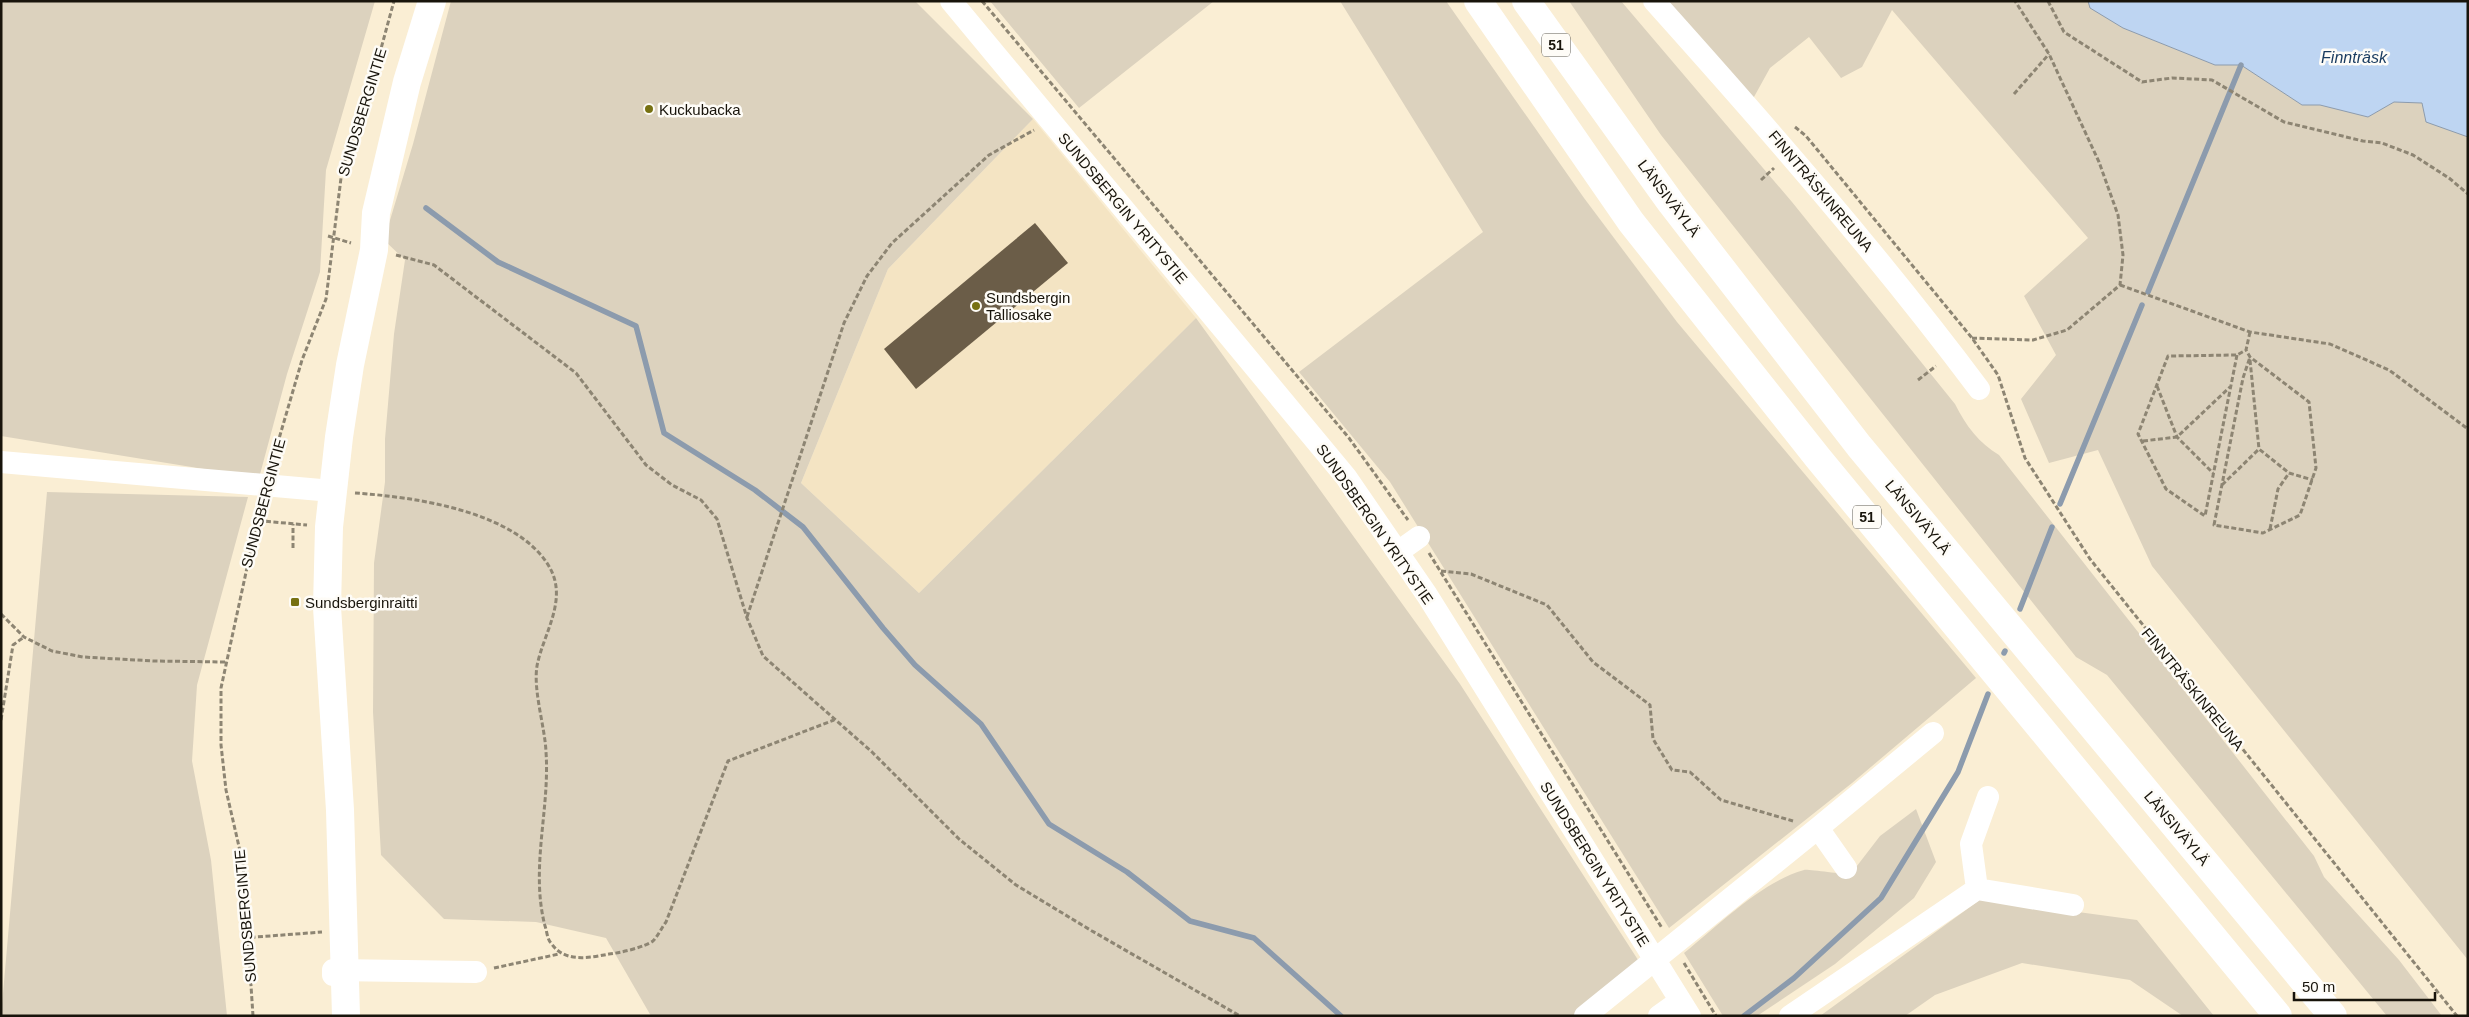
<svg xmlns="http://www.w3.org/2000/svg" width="2469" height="1017" font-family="Helvetica,sans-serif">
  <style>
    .built { fill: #f4e4c3 }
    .green { fill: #dcd2be }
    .water { fill: #bed5f2; stroke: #8c9bad }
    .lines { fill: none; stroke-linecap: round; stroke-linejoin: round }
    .stream { stroke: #8c9bad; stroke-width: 5.5 }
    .building { fill: #6b5d48 }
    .path { stroke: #8d8573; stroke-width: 3; stroke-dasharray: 5 2.5; stroke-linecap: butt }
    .minor { stroke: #fff; stroke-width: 22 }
    .major { stroke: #fff; stroke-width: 28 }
    .highway { stroke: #fff; stroke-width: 28 }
    .poi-dot { fill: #777112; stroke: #fefcf7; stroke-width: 2 }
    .labels { text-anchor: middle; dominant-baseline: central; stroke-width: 5; stroke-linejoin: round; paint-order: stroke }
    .shield { fill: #fefcf7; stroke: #5d5a52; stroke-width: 1 }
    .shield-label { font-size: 14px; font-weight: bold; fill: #18140b }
    .poi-label { font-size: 15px; fill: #18140b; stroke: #fefcf7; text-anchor: start }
    .street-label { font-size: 15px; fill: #18140b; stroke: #fefcf7 }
    .water-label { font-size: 16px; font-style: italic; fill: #183a5f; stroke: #fefcf7 }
  </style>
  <rect width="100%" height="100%" fill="#faeed4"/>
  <path class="built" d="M 1033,119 L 1196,318 L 919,593 L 801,483 L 888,269 Z"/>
  <path class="green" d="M 1,1 L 375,1 L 326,170 L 320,272 L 287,374 L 259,478 L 1,436 Z
    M 451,1 L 915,1 L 1033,119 L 888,269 L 801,483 L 919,593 L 1196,318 L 1460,684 L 1640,963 L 1578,1016 L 651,1016 L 606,938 L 536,922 L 444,919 L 381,855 L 373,712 L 374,563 L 385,482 L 385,439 L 394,334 L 405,260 L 384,240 L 413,144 Z
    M 990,1 L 1214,1 L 1079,108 Z
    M 1340,1 L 1446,1 L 1584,198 L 1677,322 L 1976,678 L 1852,783 L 1669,928 L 1390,482 L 1299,372 L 1483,232 Z
    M 1569,1 L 1621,1 L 1792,202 L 1955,404 C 1966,426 1979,443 1999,455 L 2314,856 L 2324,877 L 2399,960 L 2442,1016 L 2387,1016 L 2107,675 L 2076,657 L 1661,135 Z
    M 1653,1 L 2088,1 L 2091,8 L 2123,28 L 2215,65 L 2241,65 L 2302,105 L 2320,105 L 2368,117 L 2394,102 L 2422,103 L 2427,122 L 2468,137 L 2468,960 L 2152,566 L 2098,450 L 2049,463 L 2021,399 L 2056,355 L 2024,296 L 2088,238 L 1892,10 L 1862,67 L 1841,78 L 1809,37 L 1770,68 L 1744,115 Z
    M 47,492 L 248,497 L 197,685 L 192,761 L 211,860 L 227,1016 L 1,1016 Z
    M 1916,809 L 1936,862 L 1914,898 L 1835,964 L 1757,1016 L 1723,1016 L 1684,953 C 1719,925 1761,882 1804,870 C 1807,869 1842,874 1850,875 L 1880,836 Z
    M 1981,899 L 2137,920 L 2214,1016 L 2183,1016 L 2130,980 L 2022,963 L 1935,995 L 1905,1016 L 1820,1016 Z"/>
  <path class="water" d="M 2088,1 L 2468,1 L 2468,137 L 2426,122 L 2422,103 L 2394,102 L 2368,117 L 2320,105 L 2302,105 L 2241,65 L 2215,65 L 2123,28 L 2090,8 Z"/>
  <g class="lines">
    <path class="stream" d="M 426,208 L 498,262 L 636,326 L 664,433 L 755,490 L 803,527 L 883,628 L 915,665 L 981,724 L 1049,824 L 1127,872 L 1190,921 L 1254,938 L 1341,1016
      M 2148,292 L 2241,65
      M 2060,504 L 2142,305
      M 2020,609 L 2052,527
      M 2004,653 L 2005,651
      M 1744,1016 L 1794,978 L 1881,898 L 1958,772 L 1988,694"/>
  </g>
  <path class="building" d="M 1035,223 L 1068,263 L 916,389 L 884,349 Z"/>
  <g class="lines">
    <path class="path" d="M 982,1 L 1349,438 L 1408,520
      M 2048,1 L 2064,32 L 2142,82 L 2172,78 L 2212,80 L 2284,122 L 2363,141 L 2382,143 L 2413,155 L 2449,178 L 2468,194
      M 2014,94 L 2049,54
      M 1795,127 L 1806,136 L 1972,338 L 1998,375 L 2025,458 L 2090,559 L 2457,1016
      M 1761,180 L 1774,168
      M 328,236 L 351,243
      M 396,255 L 434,265 L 576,373 L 646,465 L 672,485 L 701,500 L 717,519 L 747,618 L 763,656 L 872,752 L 959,839 L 1016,885 L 1092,931 L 1240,1016
      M 2120,285 L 2250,332 L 2330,344 L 2389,370 L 2468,429
      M 2250,332 L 2246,350 L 2250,357 L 2309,402 L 2316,468 L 2300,515 L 2263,533 L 2214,525 L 2243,378 L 2250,357
      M 1972,338 L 2033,340 L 2067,330 L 2120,285 L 2123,255 L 2118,215 L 2099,162 L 2049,54 L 2015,1
      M 2237,355 L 2205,516 L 2166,489 L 2138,434 L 2168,356 L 2237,355 L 2246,350
      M 2250,360 L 2259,449
      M 1918,380 L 1936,366
      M 2157,386 L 2177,437 L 2213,473
      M 2143,441 L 2177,437 L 2230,387
      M 271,466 L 302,360 L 326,299 L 342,170 L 379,56 L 394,1
      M 2222,485 L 2259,449 L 2289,473 L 2313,480
      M 355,493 C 414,497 518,511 550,568 C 568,601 543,634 537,666 C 533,691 545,727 546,752 C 550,810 530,868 545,926 C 547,931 547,939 551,943 C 564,963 589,958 609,954 C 620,953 645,947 653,941 C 658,936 662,927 666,922 L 728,761 L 834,720
      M 251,520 L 307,525
      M 2270,529 L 2278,489 L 2289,473
      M 293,548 L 293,524
      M 1429,553 L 1662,928
      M 1441,571 L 1471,574 L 1547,605 L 1593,662 L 1650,705 L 1653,739 L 1672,770 L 1690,772 L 1721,800 L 1793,821
      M 1,614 L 24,637 L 52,651 L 83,657 L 154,661 L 225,662
      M 747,617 L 844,323 L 867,276 L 892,243 L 989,155 L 1034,130
      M 1,720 L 13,645 L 24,637
      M 243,938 L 322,932
      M 1684,963 L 1716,1016
      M 494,968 L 559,954
      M 253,1016 L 243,864 L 226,790 L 221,745 L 221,688 L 261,503"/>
    <path class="minor" d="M 951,1 L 1346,477 L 1427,595 L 1690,1016
      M 1654,1 C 1767,127 1878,254 1979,389
      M 1,462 L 332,491
      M 1398,552 L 1419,537
      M 1818,828 L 1846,868
      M 1977,889 L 1971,844 L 1988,797
      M 333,975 L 333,970 L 476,972
      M 1585,1016 L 1818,828 L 1933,733
      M 1659,1016 L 1680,1001
      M 1790,1016 L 1977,889 L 2073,905"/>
    <path class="major" d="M 346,1016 L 340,810 L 327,607 L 329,527 L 339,437 L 350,365 L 374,250 L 376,213 L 407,82 L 432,1"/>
    <path class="highway" d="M 1478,1 L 1631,222 L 1818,458 L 2278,1016
      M 1526,1 L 1671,203 L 1859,446 L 2333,1016"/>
  </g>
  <g class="poi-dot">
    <circle cx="649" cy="109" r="5"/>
    <circle cx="976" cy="306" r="5"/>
    <rect x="290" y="597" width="10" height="10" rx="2.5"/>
  </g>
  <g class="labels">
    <g class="shield">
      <rect x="1542" y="33.5" width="28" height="23" rx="4"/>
      <rect x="1853" y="505.5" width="28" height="23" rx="4"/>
    </g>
    <g class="shield-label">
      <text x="1556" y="45">51</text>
      <text x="1867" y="517">51</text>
    </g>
    <g class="poi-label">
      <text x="659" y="109">Kuckubacka</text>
      <text x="986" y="297">Sundsbergin<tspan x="986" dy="17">Talliosake</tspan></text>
      <text x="305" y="602">Sundsberginraitti</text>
    </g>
    <g class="street-label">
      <text transform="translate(362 112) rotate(-73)">SUNDSBERGINTIE</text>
      <text transform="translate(1821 191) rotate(50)">FINNTRÄSKINREUNA</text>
      <text transform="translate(1669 198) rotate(53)">LÄNSIVÄYLÄ</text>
      <text transform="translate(1123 208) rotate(50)">SUNDSBERGIN YRITYSTIE</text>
      <text transform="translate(263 503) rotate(-75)">SUNDSBERGINTIE</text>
      <text transform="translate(1918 517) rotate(50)">LÄNSIVÄYLÄ</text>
      <text transform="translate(1375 524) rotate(55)">SUNDSBERGIN YRITYSTIE</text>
      <text transform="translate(2193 689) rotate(51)">FINNTRÄSKINREUNA</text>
      <text transform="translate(2177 828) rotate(50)">LÄNSIVÄYLÄ</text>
      <text transform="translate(1595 864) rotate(58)">SUNDSBERGIN YRITYSTIE</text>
      <text transform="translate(245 916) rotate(-95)">SUNDSBERGINTIE</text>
    </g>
    <g class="water-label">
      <text x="2354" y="57">Finnträsk</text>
    </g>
  </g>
  <rect width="2469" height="1017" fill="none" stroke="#18140b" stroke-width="5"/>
  <path d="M2294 992v8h141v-8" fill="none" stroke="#18140b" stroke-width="2.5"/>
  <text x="2302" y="992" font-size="15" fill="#18140b" stroke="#fefcf7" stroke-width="4" paint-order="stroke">50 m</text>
</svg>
